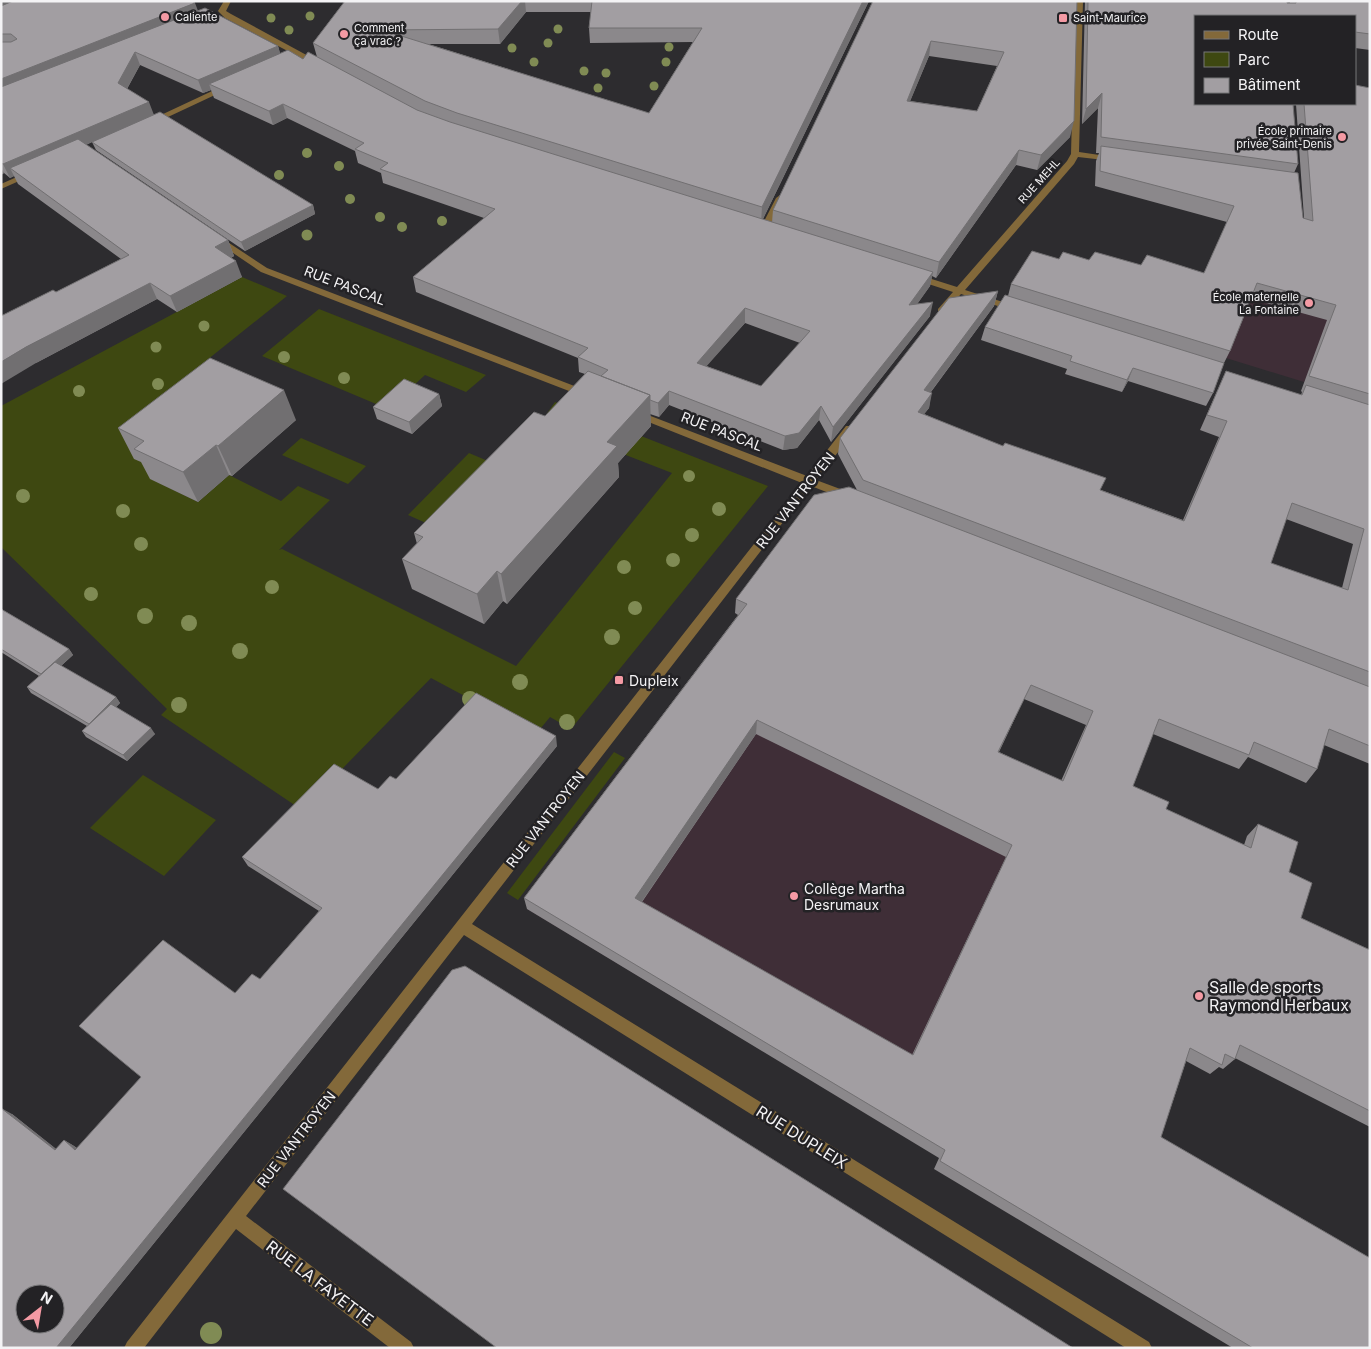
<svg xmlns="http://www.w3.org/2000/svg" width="1371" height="1349" font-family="Inter,sans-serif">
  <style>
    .education { fill: #3f2e37 }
    .green { fill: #3e4811 }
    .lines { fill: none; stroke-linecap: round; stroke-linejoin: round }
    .street { fill: #83693a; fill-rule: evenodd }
    .tree { fill: #808b54 }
    .wall { fill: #8b888b; fill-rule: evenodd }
    .shaded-wall { fill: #716f71 }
    .building { fill: #a29ea2; stroke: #716f71; fill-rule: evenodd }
    .poi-dot { fill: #f49aa4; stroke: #232225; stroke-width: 2 }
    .labels { text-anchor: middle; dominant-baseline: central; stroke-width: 5; stroke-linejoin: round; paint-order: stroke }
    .far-poi-label { font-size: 11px; fill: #f4f3f5; stroke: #232225; text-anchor: start }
    .far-street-label { font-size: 11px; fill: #f4f3f5; stroke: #232225 }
    .street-label { font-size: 14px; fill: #f4f3f5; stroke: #232225 }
    .poi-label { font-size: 14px; fill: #f4f3f5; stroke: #232225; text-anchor: start }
    .near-poi-label { font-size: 16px; fill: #f4f3f5; stroke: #232225; text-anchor: start }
    .near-street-label { font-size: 16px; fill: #f4f3f5; stroke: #232225 }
  </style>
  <rect width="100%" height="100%" fill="#2d2c2f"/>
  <path class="education" d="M 1276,234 L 1370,258 L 1304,382 L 1226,358 Z
    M 715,659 L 1078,833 L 912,1141 L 527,909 Z"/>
  <path class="green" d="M 242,277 L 287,296 L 207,360 L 160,471 L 151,479 L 198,502 L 229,475 L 281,501 L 298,486 L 330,500 L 279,550 L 282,549 L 516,666 L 672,473 L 541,422 L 555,402 L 768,486 L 571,729 L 550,717 L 536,734 L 431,678 L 302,810 L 161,715 L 167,709 L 1,547 L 1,406 Z
    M 319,309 L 486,375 L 466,392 L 425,375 L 388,409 L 262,356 Z
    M 301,438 L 366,466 L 348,484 L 282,455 Z
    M 469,453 L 495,464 L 435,527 L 408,515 Z
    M 614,752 L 625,758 L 518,900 L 507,893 Z
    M 143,775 L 216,820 L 164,876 L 90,828 Z"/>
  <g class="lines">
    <path class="street" d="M 224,1 L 231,1 L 226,11 L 231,14 L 323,64 L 316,66 L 225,18 L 218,11 Z
      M 1075,1 L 1083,1 L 1079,152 L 1113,157 L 1117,159 L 1113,161 L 1078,157 L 1074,164 L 965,290 L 1019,307 L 1019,311 L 1013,311 L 961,294 L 944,313 L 938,313 L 938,309 L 953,292 L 913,279 L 913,275 L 919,275 L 957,287 L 1067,161 L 1071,154 Z
      M 225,85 L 232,87 L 153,124 L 146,122 Z
      M 28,172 L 35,174 L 1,189 L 1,184 Z
      M 780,195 L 784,198 L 768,229 L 761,231 L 760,229 L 776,198 Z
      M 217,235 L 267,268 L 590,392 L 591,394 L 586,397 L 582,396 L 261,272 L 214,240 L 213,238 Z
      M 635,410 L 807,476 L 846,426 L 854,426 L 854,432 L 816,480 L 851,493 L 853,496 L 847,500 L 811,486 L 472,924 L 1149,1342 L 1152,1348 L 1126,1348 L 464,935 L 246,1216 L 411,1342 L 414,1348 L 390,1348 L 236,1229 L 144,1348 L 124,1348 L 127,1342 L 802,483 L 631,415 L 630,413 Z"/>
  </g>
  <g class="tree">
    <circle cx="310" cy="16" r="4.5"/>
    <circle cx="271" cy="18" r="4.5"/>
    <circle cx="558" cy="29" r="4.5"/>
    <circle cx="289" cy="30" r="4.5"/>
    <circle cx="548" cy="43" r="4.5"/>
    <circle cx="669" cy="47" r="4.5"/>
    <circle cx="512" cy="48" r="4.5"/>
    <circle cx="534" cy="62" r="4.5"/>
    <circle cx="666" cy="62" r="4.5"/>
    <circle cx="584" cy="71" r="4.5"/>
    <circle cx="606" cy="73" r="4.5"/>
    <circle cx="654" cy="86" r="4.5"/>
    <circle cx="598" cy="88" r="4.5"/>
    <circle cx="307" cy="153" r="5"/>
    <circle cx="339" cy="166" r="5"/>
    <circle cx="279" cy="175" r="5"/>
    <circle cx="350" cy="199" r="5"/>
    <circle cx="380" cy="217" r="5"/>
    <circle cx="442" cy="221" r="5"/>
    <circle cx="402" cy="227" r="5"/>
    <circle cx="307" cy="235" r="5.5"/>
    <circle cx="204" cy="326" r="5.5"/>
    <circle cx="156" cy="347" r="5.5"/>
    <circle cx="284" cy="357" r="6"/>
    <circle cx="344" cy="378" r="6"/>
    <circle cx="158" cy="384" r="6"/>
    <circle cx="79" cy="391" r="6"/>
    <circle cx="689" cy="476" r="6"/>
    <circle cx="23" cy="496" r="7"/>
    <circle cx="719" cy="509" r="7"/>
    <circle cx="123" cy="511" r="7"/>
    <circle cx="692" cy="535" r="7"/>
    <circle cx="141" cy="544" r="7"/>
    <circle cx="673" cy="560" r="7"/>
    <circle cx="624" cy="567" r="7"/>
    <circle cx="272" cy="587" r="7"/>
    <circle cx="91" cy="594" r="7"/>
    <circle cx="635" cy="608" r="7"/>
    <circle cx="145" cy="616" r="8"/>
    <circle cx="189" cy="623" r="8"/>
    <circle cx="612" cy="637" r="8"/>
    <circle cx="240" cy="651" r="8"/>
    <circle cx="520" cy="682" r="8"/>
    <circle cx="470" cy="699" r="8"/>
    <circle cx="179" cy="705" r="8"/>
    <circle cx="567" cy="722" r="8"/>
    <circle cx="211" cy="1333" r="11"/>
  </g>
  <path class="wall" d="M 1,1 L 198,11 L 278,46 L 280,54 L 303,59 L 317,57 L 313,43 L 345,1 L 869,1 L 763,219 L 772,222 L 773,210 L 873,1 L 1077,1 L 1070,137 L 1037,170 L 1016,165 L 936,278 L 932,276 L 930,286 L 917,304 L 930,316 L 831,442 L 819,420 L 797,448 L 783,450 L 669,405 L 659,417 L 650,414 L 651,426 L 618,463 L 619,477 L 507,604 L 503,601 L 484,624 L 412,589 L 402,559 L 417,544 L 414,533 L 545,416 L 585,374 L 579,372 L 578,358 L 416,292 L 413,277 L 484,218 L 383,183 L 381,173 L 358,163 L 355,151 L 287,118 L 273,125 L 214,98 L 211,90 L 203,93 L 140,65 L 127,89 L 154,115 L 313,205 L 315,214 L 245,251 L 96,150 L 92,142 L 86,145 L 228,240 L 234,256 L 231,258 L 242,277 L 177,312 L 157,299 L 36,363 L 56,292 L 121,259 L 18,184 L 14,176 L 10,178 L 4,173 L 1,175 ZM 526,12 L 591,12 L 589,28 L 590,43 L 693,42 L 649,113 L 428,44 L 500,44 ZM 929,56 L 997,66 L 977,111 L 910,101 ZM 745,323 L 800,343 L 761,386 L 706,366 Z
    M 1085,1 L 1287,1 L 1287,3 L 1290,3 L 1290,1 L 1370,1 L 1370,50 L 1355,48 L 1355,16 L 1195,16 L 1298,164 L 1294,173 L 1303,218 L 1304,218 L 1296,104 L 1355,104 L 1370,88 L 1370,764 L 1324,745 L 1317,769 L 1306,783 L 1248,757 L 1239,769 L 1153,734 L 1133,786 L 1166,809 L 1244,845 L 1247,836 L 1258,824 L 1289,872 L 1301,918 L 1370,950 L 1370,1127 L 1235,1058 L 1235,1059 L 1223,1069 L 1219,1067 L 1210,1074 L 1186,1061 L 1161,1137 L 1370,1348 L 1233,1348 L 934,1169 L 939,1158 L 527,909 L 524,898 L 738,615 L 735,613 L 736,599 L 857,490 L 838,454 L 840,438 L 998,291 L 994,306 L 931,392 L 929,408 L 924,414 L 1101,490 L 1183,520 L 1219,437 L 1200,430 L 1226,371 L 1301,395 L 1302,392 L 1301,391 L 1327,320 L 1251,299 L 1230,351 L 1224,363 L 1213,393 L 1206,406 L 1128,381 L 1122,392 L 1065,374 L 1067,369 L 981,340 L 985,327 L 1008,296 L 1011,284 L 1059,259 L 1089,260 L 1204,273 L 1227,222 L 1095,186 L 1096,161 L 1099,153 L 1096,153 L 1098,108 L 1082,124 ZM 1286,519 L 1353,544 L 1342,588 L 1271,563 ZM 1024,699 L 1086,725 L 1061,781 L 999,752 ZM 756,734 L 1006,857 L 912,1055 L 642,902 Z
    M 439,394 L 442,406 L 412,434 L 377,419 L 373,407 Z
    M 296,420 L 232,476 L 229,475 L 198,502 L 150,479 L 141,462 L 134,459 L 118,428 Z
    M 1,609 L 69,649 L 73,655 L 61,666 L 116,697 L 120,703 L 116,707 L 155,734 L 127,761 L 86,737 L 82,731 L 87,726 L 31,693 L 27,687 L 39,676 L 1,652 Z
    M 557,746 L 69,1348 L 1,1348 L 12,1114 L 56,1149 L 64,1140 L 74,1146 L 77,1148 L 235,993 L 260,979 L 319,911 L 248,866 L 242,857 L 378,789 L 396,779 Z"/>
  <path class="shaded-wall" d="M 1,1 L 29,1 L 1,13 Z
    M 522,1 L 525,1 L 526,12 L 500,44 L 498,29 Z
    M 863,1 L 869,1 L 761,223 L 762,207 Z
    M 195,3 L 200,16 L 1,95 L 1,79 Z
    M 931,41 L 929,56 L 904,116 L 907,101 Z
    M 278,46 L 282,59 L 209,84 L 211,90 L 203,93 L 198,80 Z
    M 135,52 L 140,65 L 123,96 L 118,83 Z
    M 1102,93 L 1098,108 L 1082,124 L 1086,109 Z
    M 149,102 L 154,115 L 19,174 L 10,168 L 14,176 L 10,178 L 3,164 Z
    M 283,104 L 287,118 L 273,125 L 269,111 Z
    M 1074,121 L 1070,137 L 1037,170 L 1041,155 Z
    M 1019,150 L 1016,165 L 936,278 L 939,262 Z
    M 1,168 L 4,173 L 1,175 Z
    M 313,205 L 315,214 L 245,251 L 241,242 Z
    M 228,240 L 234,256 L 221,263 L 215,247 Z
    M 236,261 L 242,277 L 177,312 L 170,296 Z
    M 933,272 L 930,286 L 906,320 L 909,305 Z
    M 150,283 L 157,299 L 36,363 L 1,384 L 1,362 L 26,347 Z
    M 998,291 L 994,306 L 921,405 L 924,390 Z
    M 933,302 L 930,316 L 831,442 L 833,427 Z
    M 745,308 L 745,323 L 697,377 L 697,363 Z
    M 1133,368 L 1128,381 L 1122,392 L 1127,380 Z
    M 284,390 L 296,420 L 232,476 L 218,446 Z
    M 669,391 L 669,405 L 659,417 L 658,403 Z
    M 932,393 L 929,408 L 914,427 L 918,412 Z
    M 439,394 L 442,406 L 412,434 L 409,422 Z
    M 650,395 L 651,426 L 618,463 L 619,477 L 507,604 L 501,574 L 607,442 Z
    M 821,406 L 819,420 L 797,448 L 783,450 L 785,436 Z
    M 216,445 L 229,475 L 198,502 L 183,472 Z
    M 497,571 L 503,601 L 484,624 L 477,594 Z
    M 69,649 L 73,655 L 45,680 L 41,674 Z
    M 116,697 L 120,703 L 94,730 L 89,724 Z
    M 757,720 L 756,734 L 636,910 L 635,898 Z
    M 151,728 L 155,734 L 127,761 L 123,755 Z
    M 556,736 L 557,746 L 69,1348 L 56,1348 Z
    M 1,1108 L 12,1114 L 65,1156 L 55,1150 Z
    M 64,1140 L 74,1146 L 85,1156 L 75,1150 Z"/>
  <path class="building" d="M 13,1 L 192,1 L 195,3 L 1,79 L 1,42 L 11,42 L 17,39 L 11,34 L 1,34 L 1,6 Z
    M 345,1 L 522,1 L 498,29 L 382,30 L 649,113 L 702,28 L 589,28 L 592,1 L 863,1 L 762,207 L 457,113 L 425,101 L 313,43 Z
    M 873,1 L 1077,1 L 1074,121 L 1041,155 L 1019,150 L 939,262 L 773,210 ZM 931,41 L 1004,52 L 977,111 L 907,101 Z
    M 1088,1 L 1287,1 L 1287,3 L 1296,3 L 1296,1 L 1370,1 L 1370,34 L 1355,32 L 1355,16 L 1195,16 L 1195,104 L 1293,104 L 1298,164 L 1101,137 L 1102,93 L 1086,109 Z
    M 205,8 L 278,46 L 198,80 L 135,52 L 118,83 L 149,102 L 3,164 L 1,163 L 1,87 Z
    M 288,50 L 303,59 L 308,52 L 417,110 L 450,122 L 933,272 L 909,305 L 933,302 L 833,427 L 821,406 L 799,433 L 785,436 L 669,391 L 658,403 L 650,400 L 650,395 L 601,376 L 608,370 L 578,357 L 588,348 L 413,277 L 495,209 L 380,169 L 388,163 L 355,149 L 364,143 L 283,104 L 269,111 L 209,84 ZM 745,308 L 810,331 L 761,386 L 697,363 Z
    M 1355,85 L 1370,88 L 1370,394 L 1309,376 L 1336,305 L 1257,283 L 1230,351 L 1011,284 L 1032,251 L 1059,259 L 1063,252 L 1089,260 L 1095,252 L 1141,265 L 1147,255 L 1204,273 L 1234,206 L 1100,171 L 1101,146 L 1298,173 L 1303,218 L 1313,221 L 1304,104 L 1355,104 Z
    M 160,112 L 313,205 L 241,242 L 92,142 Z
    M 78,139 L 228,240 L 215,247 L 236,261 L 170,296 L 150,283 L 26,347 L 1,362 L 1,316 L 53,290 L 56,292 L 129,255 L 10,168 Z
    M 998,291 L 924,390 L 932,393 L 918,412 L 1003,446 L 1005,443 L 1106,478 L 1100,490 L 1184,521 L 1227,421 L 1207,415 L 1226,371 L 1302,395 L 1306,385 L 1370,405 L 1370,672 L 863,480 L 840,438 L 949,298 ZM 1292,503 L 1364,529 L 1348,590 L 1271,563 Z
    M 1005,295 L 1224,363 L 1213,393 L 1133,368 L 1127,380 L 1070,361 L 1072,356 L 985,327 Z
    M 210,358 L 284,390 L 218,446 L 216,445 L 183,472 L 134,449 L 144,441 L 118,428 Z
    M 588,371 L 650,395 L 607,442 L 617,446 L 501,574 L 497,571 L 477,594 L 402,559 L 423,537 L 414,533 L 534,412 L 545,416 Z
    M 404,379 L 439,394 L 409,422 L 373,407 Z
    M 849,487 L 1370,687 L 1370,746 L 1329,729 L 1317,769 L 1254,742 L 1249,755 L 1159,719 L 1133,786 L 1169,802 L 1166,809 L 1251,848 L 1258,824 L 1298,842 L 1289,872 L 1312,883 L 1301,918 L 1370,950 L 1370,1111 L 1240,1045 L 1235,1059 L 1225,1054 L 1222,1065 L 1190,1048 L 1161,1137 L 1370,1258 L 1370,1348 L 1253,1348 L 940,1161 L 945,1150 L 524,898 L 747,604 L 736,599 L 814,495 ZM 1031,685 L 1093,711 L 1063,781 L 998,752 ZM 757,720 L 1012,845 L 913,1055 L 635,898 Z
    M 1,609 L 69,649 L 41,674 L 1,649 Z
    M 55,662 L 116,697 L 89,724 L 27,687 Z
    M 476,693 L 556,736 L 56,1348 L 1,1348 L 1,1108 L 55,1150 L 64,1140 L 75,1150 L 141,1077 L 79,1026 L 163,940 L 235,993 L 252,974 L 260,979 L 322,908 L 242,857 L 334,764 L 378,789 L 390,776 L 396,779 ZM 25,1294 L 55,1294 L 55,1324 L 25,1324 Z
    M 111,704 L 151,728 L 123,755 L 82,731 Z
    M 465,966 L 1073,1348 L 497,1348 L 283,1189 L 452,970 Z"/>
  <g class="poi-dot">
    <circle cx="165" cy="17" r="5"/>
    <rect x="1058" y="13" width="10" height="10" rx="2.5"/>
    <circle cx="344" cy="34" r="5"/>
    <circle cx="1342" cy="137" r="5"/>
    <circle cx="1309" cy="303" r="5"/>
    <rect x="614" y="675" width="10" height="10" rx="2.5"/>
    <circle cx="794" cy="896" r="5"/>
    <circle cx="1199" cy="996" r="5"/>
  </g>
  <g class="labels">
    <g class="far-poi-label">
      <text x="175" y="17">Caliente</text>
      <text x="1073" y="18">Saint-Maurice</text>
      <text x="354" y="28">Comment<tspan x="354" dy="13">ça vrac ?</tspan></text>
      <text x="1332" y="131" text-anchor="end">École primaire<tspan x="1332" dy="13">privée Saint-Denis</tspan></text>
      <text x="1299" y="297" text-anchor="end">École maternelle<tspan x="1299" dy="13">La Fontaine</tspan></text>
    </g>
    <g class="far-street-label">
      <text transform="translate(1039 181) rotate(-48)">RUE MEHL</text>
    </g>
    <g class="street-label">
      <text transform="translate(345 285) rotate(21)">RUE PASCAL</text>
      <text transform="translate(722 431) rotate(21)">RUE PASCAL</text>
      <text transform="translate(795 500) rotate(-52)">RUE VANTROYEN</text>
      <text transform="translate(545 819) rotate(-52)">RUE VANTROYEN</text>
      <text transform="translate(296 1139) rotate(-52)">RUE VANTROYEN</text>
    </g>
    <g class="poi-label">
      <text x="629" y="680">Dupleix</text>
      <text x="804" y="888">Collège Martha<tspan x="804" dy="16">Desrumaux</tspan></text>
    </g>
    <g class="near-poi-label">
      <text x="1209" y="987">Salle de sports<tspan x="1209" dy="18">Raymond Herbaux</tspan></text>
    </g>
    <g class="near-street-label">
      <text transform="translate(802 1137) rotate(32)">RUE DUPLEIX</text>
      <text transform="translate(320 1283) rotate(37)">RUE LA FAYETTE</text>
    </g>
  </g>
  <rect width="1371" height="1349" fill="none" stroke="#f4f3f5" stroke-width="5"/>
  <rect x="1194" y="15" width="162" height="90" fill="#232225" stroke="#777678"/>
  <rect x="1204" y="31" width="25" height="8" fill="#83693a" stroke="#777678"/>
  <text x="1238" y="40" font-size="15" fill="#f4f3f5">Route</text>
  <rect x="1204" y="52" width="25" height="15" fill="#3e4811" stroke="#777678"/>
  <text x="1238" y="65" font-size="15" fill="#f4f3f5">Parc</text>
  <rect x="1204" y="78" width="25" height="15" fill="#a29ea2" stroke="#777678"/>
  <text x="1238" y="90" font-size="15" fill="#f4f3f5">Bâtiment</text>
  <g transform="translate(40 1309) rotate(31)"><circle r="24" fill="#232225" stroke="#777678"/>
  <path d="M0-4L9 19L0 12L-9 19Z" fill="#f49aa4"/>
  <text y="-8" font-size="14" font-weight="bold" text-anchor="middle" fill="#f4f3f5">N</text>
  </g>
</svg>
